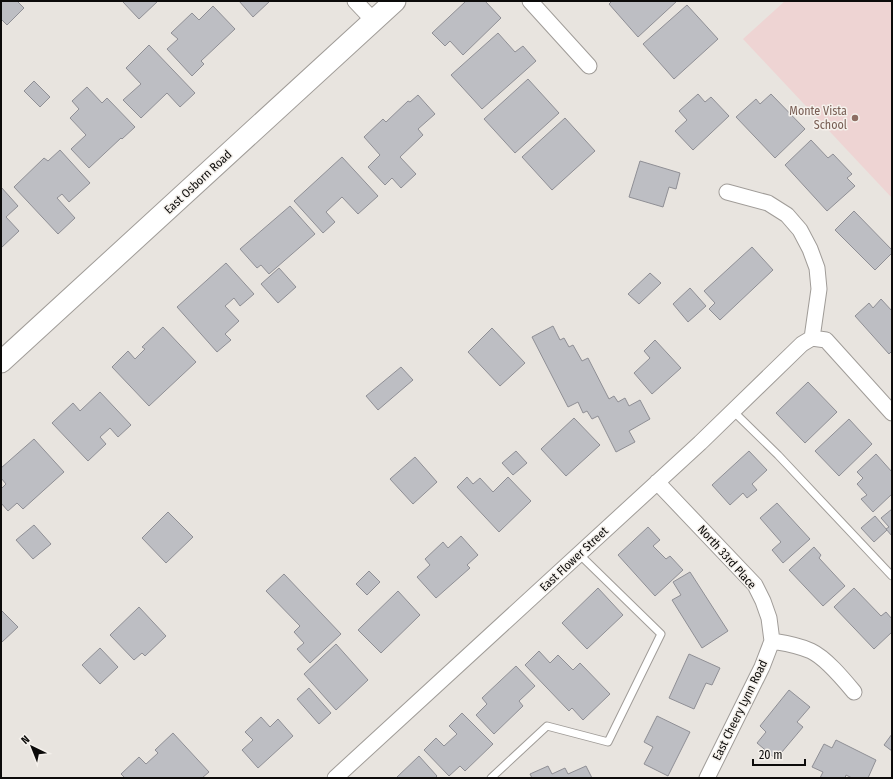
<svg xmlns="http://www.w3.org/2000/svg" width="893" height="779" font-family="'Fira Sans Condensed',sans-serif">
  <style>
    .education { fill: #eed4d3 }
    .building { fill: #bdbec3; stroke: #8f8f95 }
    .lines { fill: none; stroke-linecap: round; stroke-linejoin: round }
    .lane-casing { stroke: #a09c98; stroke-width: 9 }
    .street-casing { stroke: #a09c98; stroke-width: 17 }
    .secondary-casing { stroke: #a09c98; stroke-width: 23 }
    .lane { stroke: #fff; stroke-width: 7 }
    .street { stroke: #fff; stroke-width: 15 }
    .secondary { stroke: #fff; stroke-width: 21 }
    .education-dot { fill: #8d6e63; stroke: #f5f1ec; stroke-width: 1.5 }
    .labels { text-anchor: middle; dominant-baseline: central; stroke-width: 3; stroke-linejoin: round; paint-order: stroke }
    .education-label { font-size: 12px; fill: #785e54; stroke: #f5f1ec; text-anchor: end }
    .street-label { font-size: 12px; fill: #0c0b0a; stroke: #f5f1ec }
  </style>
  <rect width="100%" height="100%" fill="#e8e4df"/>
  <path class="education" d="M 785,1 L 892,1 L 892,198 L 743,39 Z"/>
  <path class="building" d="M 1,1 L 17,1 L 24,8 L 7,25 L 1,19 Z
    M 124,1 L 158,1 L 139,19 L 123,2 Z
    M 239,1 L 270,1 L 253,17 Z
    M 466,1 L 485,1 L 501,18 L 463,55 L 450,41 L 445,46 L 432,33 Z
    M 612,1 L 677,1 L 638,37 L 609,4 Z
    M 687,5 L 718,39 L 674,79 L 643,44 Z
    M 213,6 L 235,29 L 201,61 L 204,64 L 192,76 L 167,49 L 178,39 L 171,33 L 192,13 L 199,20 Z
    M 498,33 L 515,52 L 523,46 L 536,61 L 482,109 L 451,75 Z
    M 149,45 L 195,93 L 180,107 L 167,93 L 141,118 L 123,100 L 141,84 L 126,68 Z
    M 528,79 L 559,113 L 515,153 L 484,119 Z
    M 34,81 L 50,97 L 40,107 L 24,91 Z
    M 87,87 L 102,103 L 107,98 L 135,127 L 122,139 L 121,138 L 89,168 L 71,149 L 86,135 L 70,118 L 79,109 L 72,101 Z
    M 698,94 L 705,102 L 711,97 L 729,116 L 693,150 L 675,131 L 687,120 L 679,111 Z
    M 771,94 L 805,129 L 775,158 L 736,117 L 756,99 L 760,104 Z
    M 418,95 L 435,114 L 418,129 L 423,135 L 400,157 L 416,174 L 401,188 L 392,178 L 385,185 L 368,167 L 380,155 L 364,137 L 383,119 L 386,122 L 408,101 L 410,102 Z
    M 565,118 L 595,151 L 552,190 L 522,157 Z
    M 811,140 L 828,158 L 833,154 L 852,174 L 847,178 L 855,186 L 827,211 L 785,165 Z
    M 60,150 L 90,183 L 69,202 L 62,194 L 57,198 L 75,218 L 58,234 L 14,187 L 44,158 L 48,161 Z
    M 342,157 L 378,196 L 358,214 L 342,197 L 326,212 L 335,222 L 323,233 L 294,201 Z
    M 640,161 L 680,173 L 676,189 L 669,187 L 663,207 L 629,197 Z
    M 1,187 L 18,206 L 6,217 L 19,231 L 1,248 Z
    M 290,206 L 315,234 L 269,274 L 261,265 L 257,268 L 240,249 Z
    M 854,211 L 892,250 L 892,253 L 875,270 L 835,230 Z
    M 752,247 L 773,270 L 720,320 L 709,309 L 715,303 L 704,291 Z
    M 226,263 L 254,294 L 240,306 L 234,298 L 225,306 L 239,321 L 225,334 L 231,340 L 217,352 L 177,307 Z
    M 279,268 L 296,287 L 278,303 L 261,284 Z
    M 650,273 L 661,283 L 639,304 L 628,294 Z
    M 690,288 L 706,306 L 688,322 L 673,304 Z
    M 881,299 L 892,311 L 892,351 L 889,354 L 855,316 L 869,303 L 873,308 Z
    M 553,326 L 560,340 L 564,338 L 569,347 L 573,345 L 582,361 L 588,358 L 609,399 L 614,396 L 618,402 L 625,398 L 629,406 L 640,400 L 650,419 L 629,431 L 635,442 L 616,452 L 598,416 L 592,419 L 587,411 L 583,413 L 578,402 L 568,407 L 532,337 Z
    M 163,327 L 196,362 L 149,406 L 112,367 L 128,351 L 135,359 L 145,349 L 142,347 Z
    M 492,328 L 525,363 L 500,386 L 468,352 Z
    M 655,340 L 681,368 L 652,394 L 634,373 L 650,358 L 644,351 Z
    M 401,367 L 413,380 L 378,410 L 366,396 Z
    M 808,382 L 837,412 L 805,443 L 776,413 Z
    M 100,392 L 131,425 L 118,437 L 110,428 L 100,437 L 106,444 L 88,461 L 52,423 L 73,403 L 80,411 Z
    M 574,418 L 600,445 L 566,476 L 541,449 Z
    M 849,419 L 872,444 L 839,476 L 815,451 Z
    M 34,439 L 64,472 L 23,509 L 17,503 L 8,511 L 1,503 L 1,489 L 6,484 L 1,478 L 1,468 Z
    M 516,451 L 527,463 L 513,475 L 502,463 Z
    M 749,451 L 767,470 L 752,484 L 757,490 L 747,498 L 743,493 L 730,505 L 712,485 Z
    M 876,454 L 892,472 L 892,494 L 873,512 L 861,499 L 867,495 L 857,484 L 863,478 L 857,472 Z
    M 415,457 L 437,482 L 413,504 L 390,479 Z
    M 467,477 L 473,484 L 480,478 L 493,492 L 508,477 L 531,501 L 499,532 L 457,487 Z
    M 777,503 L 810,539 L 783,563 L 772,550 L 781,542 L 760,518 Z
    M 892,509 L 892,536 L 886,529 L 889,527 L 881,518 Z
    M 168,512 L 193,537 L 166,563 L 142,538 Z
    M 875,516 L 887,530 L 874,542 L 861,528 Z
    M 34,525 L 51,544 L 33,559 L 16,540 Z
    M 648,527 L 660,540 L 653,546 L 666,559 L 670,556 L 683,570 L 655,596 L 618,555 Z
    M 461,536 L 478,555 L 467,565 L 470,568 L 436,598 L 417,577 L 430,565 L 425,559 L 443,542 L 448,548 Z
    M 814,547 L 821,555 L 819,558 L 845,586 L 823,606 L 789,570 Z
    M 369,571 L 380,582 L 367,595 L 356,584 Z
    M 690,572 L 728,631 L 702,648 L 672,600 L 681,595 L 673,582 Z
    M 284,574 L 341,634 L 310,663 L 297,649 L 304,643 L 294,632 L 300,626 L 266,591 Z
    M 598,588 L 623,615 L 587,649 L 562,623 Z
    M 854,588 L 881,616 L 886,612 L 892,619 L 892,632 L 874,649 L 834,607 Z
    M 398,591 L 420,615 L 381,653 L 358,630 Z
    M 139,607 L 166,636 L 145,656 L 142,653 L 134,660 L 110,635 Z
    M 1,610 L 18,627 L 2,642 L 1,641 Z
    M 336,644 L 368,680 L 336,710 L 304,674 Z
    M 100,648 L 118,667 L 100,684 L 82,665 Z
    M 539,651 L 550,663 L 558,655 L 573,670 L 580,663 L 610,694 L 583,720 L 572,708 L 569,711 L 525,665 Z
    M 689,654 L 720,668 L 712,685 L 706,683 L 694,709 L 669,698 Z
    M 516,666 L 535,686 L 519,701 L 523,706 L 494,734 L 476,715 L 487,704 L 482,698 Z
    M 309,688 L 331,713 L 319,724 L 297,699 Z
    M 789,690 L 810,707 L 797,722 L 803,727 L 776,759 L 757,743 L 766,732 L 760,726 Z
    M 462,713 L 493,744 L 465,771 L 460,766 L 449,776 L 424,750 L 436,738 L 444,746 L 457,734 L 449,726 Z
    M 657,716 L 690,732 L 668,776 L 644,764 L 653,747 L 644,742 Z
    M 261,717 L 270,727 L 278,719 L 293,736 L 258,768 L 242,750 L 253,740 L 245,732 Z
    M 173,733 L 209,772 L 202,778 L 125,778 L 121,774 L 139,757 L 146,764 L 158,753 L 155,750 Z
    M 892,734 L 892,751 L 884,745 Z
    M 836,740 L 876,760 L 868,778 L 852,778 L 846,775 L 845,778 L 820,778 L 823,772 L 812,767 L 824,744 L 832,748 Z
    M 419,756 L 437,776 L 435,778 L 396,778 Z
    M 548,766 L 552,774 L 565,768 L 568,774 L 586,766 L 592,778 L 532,778 L 530,774 Z"/>
  <g class="lines">
    <defs>
      <path id="lane" d="M 733,411 L 778,455 L 892,576
        M 491,778 L 547,726 L 608,742 L 661,634 L 579,554"/>
      <path id="street" d="M 355,1 L 373,20
        M 530,1 L 589,66
        M 727,192 L 768,203 L 787,215 L 800,230 L 810,249 L 817,268 L 819,289 L 812,338
        M 812,338 L 826,340 L 892,413
        M 657,482 L 755,585 L 763,601 L 769,618 L 772,641 L 762,667 L 707,778
        M 772,641 C 785,643 800,646 811,651 C 826,658 844,680 854,692
        M 335,778 L 700,443 L 802,344 L 812,338"/>
      <path id="secondary" d="M 1,362 L 395,1"/>
    </defs>
    <use href="#lane" class="lane-casing"/>
    <use href="#street" class="street-casing"/>
    <use href="#secondary" class="secondary-casing"/>
    <use href="#lane" class="lane"/>
    <use href="#street" class="street"/>
    <use href="#secondary" class="secondary"/>
  </g>
  <circle class="education-dot" cx="855" cy="118" r="4"/>
  <g class="labels">
    <g class="education-label">
      <text x="847" y="111">Monte Vista<tspan x="847" dy="14">School</tspan></text>
    </g>
    <g class="street-label">
      <text transform="translate(198 182) rotate(-43)">East Osborn Road</text>
      <text transform="translate(727 557) rotate(48)">North 33rd Place</text>
      <text transform="translate(574 559) rotate(-43)">East Flower Street</text>
      <text transform="translate(740 710) rotate(-64)">East Cheery Lynn Road</text>
    </g>
  </g>
  <rect width="893" height="779" fill="none" stroke="#0c0b0a" stroke-width="4"/>
  <g transform="translate(32 747) rotate(317)" stroke="#f5f1ec" stroke-width="3" paint-order="stroke">
  <path d="M0-3L7 15L0 10L-7 15Z" fill="#0c0b0a"/>
  <text y="-6" font-size="11" font-weight="bold" text-anchor="middle" fill="#0c0b0a">N</text>
  </g>
  <path d="M753 759v6h52v-6" fill="none" stroke="#0c0b0a" stroke-width="2"/>
  <text x="759" y="759" font-size="12" fill="#0c0b0a" stroke="#f5f1ec" stroke-width="3" paint-order="stroke">20 m</text>
</svg>
